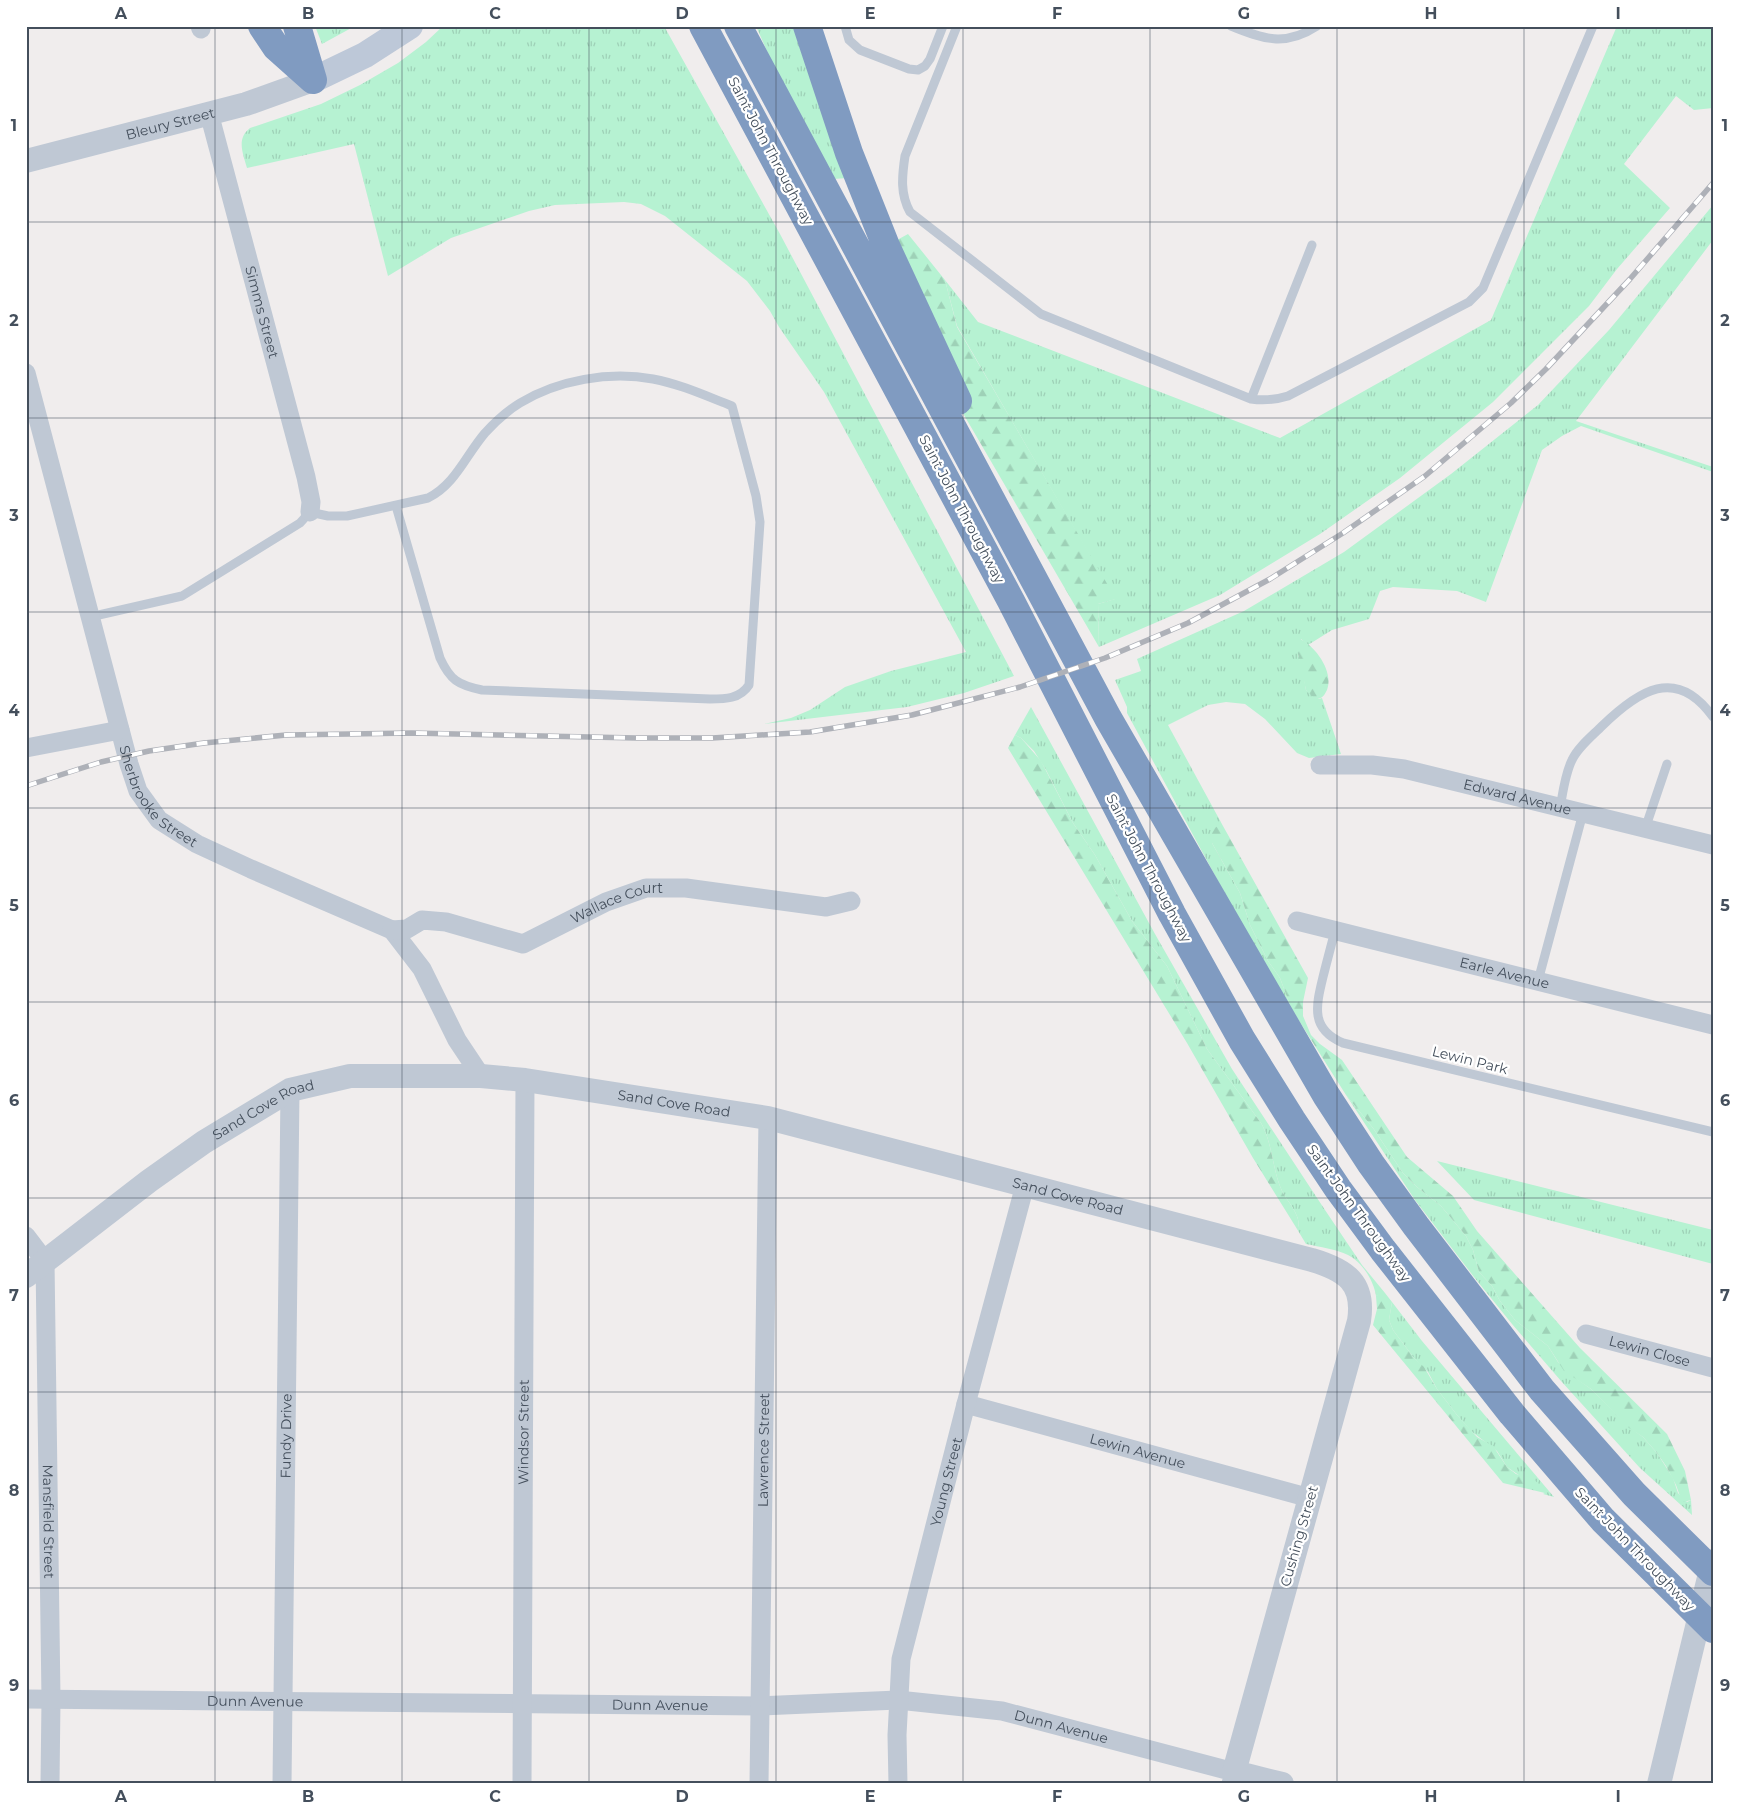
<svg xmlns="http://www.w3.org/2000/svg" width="1739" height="1810" font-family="Montserrat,sans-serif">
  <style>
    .grass { fill: url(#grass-tufts) }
    .forest { fill: url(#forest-firs) }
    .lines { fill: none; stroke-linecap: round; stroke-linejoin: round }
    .service { stroke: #bfc8d4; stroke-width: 9 }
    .minor { stroke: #bfc8d4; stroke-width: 19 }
    .tertiary { stroke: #bfc8d4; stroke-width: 24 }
    .secondary { stroke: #bdc8d8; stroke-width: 26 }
    .motorway { stroke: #809bc1; stroke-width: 28 }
    .rail-casing { stroke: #aeb1b8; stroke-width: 5.5 }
    .rail { stroke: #fff; stroke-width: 4; stroke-dasharray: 11; stroke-linecap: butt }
    .grid { fill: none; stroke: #444f5c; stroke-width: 1; stroke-opacity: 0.55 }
    .labels { text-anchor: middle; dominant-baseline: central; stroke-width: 4.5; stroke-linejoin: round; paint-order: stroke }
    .street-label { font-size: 14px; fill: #444f5c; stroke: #fff }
    .neatline { fill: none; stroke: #444f5c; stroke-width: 2 }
    .grid-label { font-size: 16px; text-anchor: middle; font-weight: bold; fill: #444f5c }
  </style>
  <defs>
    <pattern id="grass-tufts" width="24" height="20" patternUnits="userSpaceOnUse" patternTransform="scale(1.25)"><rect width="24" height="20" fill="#b6f2d2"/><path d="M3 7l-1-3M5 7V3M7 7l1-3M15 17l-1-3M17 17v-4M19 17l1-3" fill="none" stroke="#9ed1b7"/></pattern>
    <pattern id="forest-firs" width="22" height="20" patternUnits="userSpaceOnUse" patternTransform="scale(1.25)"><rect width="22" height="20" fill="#b6f2d2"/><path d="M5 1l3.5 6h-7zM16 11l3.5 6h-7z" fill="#9ed1b7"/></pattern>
  </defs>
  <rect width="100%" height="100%" fill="#f0eded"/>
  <path class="grass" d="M 315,26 L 355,26 L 322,44 Z
    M 443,26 L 664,26 L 780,234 L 1014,676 L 964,693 L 907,707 L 764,724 L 791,718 L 810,710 L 845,687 L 891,671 L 966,652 L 824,392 L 779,327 L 770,311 L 747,281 L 665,216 L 641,204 L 624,202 L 555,205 L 529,211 L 451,238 L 388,276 L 354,144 L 247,168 C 243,153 236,139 250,128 L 321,104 L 360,85 L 398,63 L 426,42 Z
    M 756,26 L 795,26 L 848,178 L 833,179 L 778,76 Z
    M 1617,26 L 1713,26 L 1713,108 L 1694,110 L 1676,96 L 1624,164 L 1670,208 L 1617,269 L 1589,306 L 1493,402 L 1400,478 L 1320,534 L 1220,595 L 1099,647 L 1098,604 L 1115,599 L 957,326 L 945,280 L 978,322 L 1280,438 L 1491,320 Z
    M 1713,205 L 1713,240 L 1576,421 L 1713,467 L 1713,472 L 1581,426 L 1562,436 L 1542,450 L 1486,602 L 1457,591 L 1393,587 L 1380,591 L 1369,619 L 1332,630 L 1308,645 L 1301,639 L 1298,655 L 1302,666 L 1306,690 L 1319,699 L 1322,698 L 1341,754 L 1309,758 L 1297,753 L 1265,719 L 1245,704 L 1226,702 L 1208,705 L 1168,725 L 1223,826 L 1218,826 L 1212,843 L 1240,893 L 1250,925 L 1268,961 L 1280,978 L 1291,1008 L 1277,990 L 1127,713 L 1127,707 L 1115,680 L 1141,671 L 1137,659 L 1244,611 L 1344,552 L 1451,474 L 1538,405 L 1609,330 Z
    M 1031,707 L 1155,934 L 1232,1069 L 1325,1210 L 1362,1265 L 1385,1293 L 1376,1296 C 1374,1281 1362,1262 1348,1255 C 1336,1249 1320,1247 1306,1244 L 1297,1229 C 1304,1219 1287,1201 1282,1191 C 1272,1169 1273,1144 1261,1123 L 1207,1049 L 1167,966 L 1132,921 L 1095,855 L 1073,823 L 1046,770 L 1034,751 L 1021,738 L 1015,735 Z
    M 1346,1095 L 1373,1128 L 1403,1173 L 1417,1187 L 1441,1206 L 1466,1236 L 1473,1250 L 1479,1272 L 1492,1286 L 1500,1301 L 1515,1320 L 1548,1346 L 1558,1362 L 1577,1379 L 1591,1389 L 1629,1427 L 1643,1437 L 1657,1453 L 1673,1478 L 1678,1493 L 1687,1502 L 1691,1500 L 1692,1515 L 1640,1468 L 1561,1381 L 1512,1324 L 1474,1277 L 1415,1200 Z
    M 1437,1161 L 1713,1230 L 1713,1264 L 1474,1200 Z
    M 1392,1302 L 1422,1341 L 1554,1497 L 1543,1494 L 1545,1493 L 1507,1467 L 1497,1451 L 1471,1431 L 1457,1415 L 1437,1389 L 1428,1372 L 1414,1358 L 1393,1330 L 1389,1320 Z"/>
  <path class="forest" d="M 908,234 L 945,280 L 957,327 L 1116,599 L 1098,604 L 1099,647 L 964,415 L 886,246 Z
    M 1300,639 C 1315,646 1334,671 1327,690 C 1324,696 1322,699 1315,699 L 1306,690 L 1296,645 L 1296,641 Z
    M 1015,735 L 1021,738 L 1041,761 L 1073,823 L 1095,855 L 1132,921 L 1167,966 L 1207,1049 L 1261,1123 C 1273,1144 1272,1169 1282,1191 C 1287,1201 1304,1219 1297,1229 L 1253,1158 L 1187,1043 L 1008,748 Z
    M 1218,826 L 1223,826 L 1308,978 L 1303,1002 L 1303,1016 L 1311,1035 L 1320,1044 L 1342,1060 L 1407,1157 L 1453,1196 L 1477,1231 L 1580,1348 L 1667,1434 L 1685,1471 L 1691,1500 L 1684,1502 L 1681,1499 L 1676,1485 L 1666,1466 L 1657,1453 L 1643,1437 L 1629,1428 L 1591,1389 L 1564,1371 L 1548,1346 L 1515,1320 L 1500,1301 L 1492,1286 L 1479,1272 L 1473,1250 L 1466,1236 L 1441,1206 L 1417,1187 L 1403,1173 L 1373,1128 L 1346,1095 L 1291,1008 L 1280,978 L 1268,961 L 1250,925 L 1240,893 L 1212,843 L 1210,836 L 1212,829 Z
    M 1381,1293 L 1385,1293 L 1392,1302 L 1389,1320 L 1393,1330 L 1414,1358 L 1424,1367 L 1437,1389 L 1457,1415 L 1477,1437 L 1493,1446 L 1507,1467 L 1516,1474 L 1533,1479 L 1545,1489 L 1545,1493 L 1503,1483 L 1373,1325 L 1377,1309 L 1376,1296 Z"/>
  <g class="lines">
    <path class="service" d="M 845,26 L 849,40 L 860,50 L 909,69 L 918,70 L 925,66 L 930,59 L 943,26
      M 957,26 L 905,156 C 902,176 900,194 910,212 L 1041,314 L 1251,399 C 1265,401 1275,400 1288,396 L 1469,302 L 1483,288 L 1593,26
      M 1231,26 C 1263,39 1285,47 1317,26
      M 1251,399 L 1312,245
      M 90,617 L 182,596 L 300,523 L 310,512 L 328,516 L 347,516 L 428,498 C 455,485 466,455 485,433 C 495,422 507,411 520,403 C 558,380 609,371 653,379 C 680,384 706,396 732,406 L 756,496 L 760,522 L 749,685 C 740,699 725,699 710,699 L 482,690 C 458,685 450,680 440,658 L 396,506
      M 1560,808 C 1563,792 1565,774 1572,760 C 1578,747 1592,736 1602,726 C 1638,691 1676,665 1713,717
      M 1645,829 L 1667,764
      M 1335,931 C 1331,946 1327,961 1323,977 C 1316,1006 1310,1029 1343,1043 L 1713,1132
      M 1538,981 L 1583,813"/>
    <g class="minor">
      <path d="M 200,26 L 201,29"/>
      <path id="s1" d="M 209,113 L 306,477 L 311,502 L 310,512"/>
      <path id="s2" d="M 26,373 L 129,764 L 138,791 L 159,820 L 197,844 L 251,869 L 392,930 L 422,969 L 457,1040 L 481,1076"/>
      <path d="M 26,748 L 120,730"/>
      <path id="s3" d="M 1320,765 L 1372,765 L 1404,769 L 1713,845"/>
      <path id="s4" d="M 1297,921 L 1713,1025"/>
      <path id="s5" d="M 392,930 L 407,929 L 422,920 L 446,922 L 523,944 L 606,902 L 646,888 L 686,888 L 826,907 L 851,901"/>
      <path id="s6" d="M 26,1236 L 45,1261 L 51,1699 L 50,1784"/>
      <path id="s7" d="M 1586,1334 L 1713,1368"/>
      <path id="s8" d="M 966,1404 L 1310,1498"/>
      <path id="s9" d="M 26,1699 L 759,1706 L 898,1700 L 1002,1711 L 1234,1772 L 1231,1784"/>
      <path id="s10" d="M 282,1784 L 290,1090"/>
      <path id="s11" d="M 522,1784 L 525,1080"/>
      <path id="s12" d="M 759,1784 L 768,1118"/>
      <path id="s13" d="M 898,1784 L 897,1735 L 901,1659 L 966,1404 L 1025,1185"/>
    </g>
    <g class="tertiary">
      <path id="s14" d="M 26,161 L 246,104 L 313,80"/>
      <path id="s15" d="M 26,1276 L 149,1181 L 204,1142 L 290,1090 L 350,1076 L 481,1076 L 525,1080 L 768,1118 L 1312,1260 C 1346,1270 1365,1283 1359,1321 L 1234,1772 L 1282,1784"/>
      <path d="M 1659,1784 L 1713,1561"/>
    </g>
    <path class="secondary" d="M 313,80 L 365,55 L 410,26"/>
    <path class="motorway" d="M 262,26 L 276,47 L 313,80
      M 297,26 L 313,80
      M 703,26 L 1011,601 L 1172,914 L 1242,1040 L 1292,1120 L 1338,1189 L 1383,1250 L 1512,1414 L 1603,1520 L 1713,1629
      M 738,26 L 1108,718 L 1326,1095 L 1371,1164 L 1416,1226 L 1542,1390 L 1634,1494 L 1713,1572
      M 807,26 L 849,153 L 886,246 L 958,401"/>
    <defs>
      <path id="rail" d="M 26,786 L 101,762 L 149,751 L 204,743 L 286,735 L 412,733 L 636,738 L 712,738 L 810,732 L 912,715 L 1020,687 L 1105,658 L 1188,623 L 1270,579 L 1343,533 L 1425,476 L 1511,403 L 1546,369 L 1630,279 L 1713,183"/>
    </defs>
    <use href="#rail" class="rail-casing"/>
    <use href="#rail" class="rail"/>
  </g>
  <path class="grid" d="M 215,26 L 215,1784M 402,26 L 402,1784M 589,26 L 589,1784M 776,26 L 776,1784M 963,26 L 963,1784M 1150,26 L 1150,1784M 1337,26 L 1337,1784M 1524,26 L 1524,1784M 26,222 L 1713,222M 26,418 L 1713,418M 26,612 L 1713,612M 26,808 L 1713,808M 26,1002 L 1713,1002M 26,1198 L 1713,1198M 26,1392 L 1713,1392M 26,1588 L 1713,1588"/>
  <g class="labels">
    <g class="street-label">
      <text stroke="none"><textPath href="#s14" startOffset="149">Bleury Street</textPath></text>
      <text transform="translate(771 151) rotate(62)">Saint John Throughway</text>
      <text stroke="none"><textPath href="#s1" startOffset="206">Simms Street</textPath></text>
      <text transform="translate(962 509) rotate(62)">Saint John Throughway</text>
      <text stroke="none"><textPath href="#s2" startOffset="449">Sherbrooke Street</textPath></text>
      <text stroke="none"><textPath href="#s3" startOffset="201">Edward Avenue</textPath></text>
      <text transform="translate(1149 868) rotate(62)">Saint John Throughway</text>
      <text stroke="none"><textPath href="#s5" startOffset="240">Wallace Court</textPath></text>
      <text stroke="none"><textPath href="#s4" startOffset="214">Earle Avenue</textPath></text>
      <text transform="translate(1470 1060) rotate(14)">Lewin Park</text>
      <text stroke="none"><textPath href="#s15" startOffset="711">Sand Cove Road</textPath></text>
      <text stroke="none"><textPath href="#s15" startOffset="291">Sand Cove Road</textPath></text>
      <text stroke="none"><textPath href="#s15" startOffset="1116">Sand Cove Road</textPath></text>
      <text transform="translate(1359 1213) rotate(54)">Saint John Throughway</text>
      <text stroke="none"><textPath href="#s7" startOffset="66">Lewin Close</textPath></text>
      <text stroke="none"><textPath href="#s11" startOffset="352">Windsor Street</textPath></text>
      <text stroke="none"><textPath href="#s10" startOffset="348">Fundy Drive</textPath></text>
      <text stroke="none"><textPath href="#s12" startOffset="334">Lawrence Street</textPath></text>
      <text stroke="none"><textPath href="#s8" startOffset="178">Lewin Avenue</textPath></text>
      <text stroke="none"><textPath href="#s13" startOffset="308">Young Street</textPath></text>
      <text stroke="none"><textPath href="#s6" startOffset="292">Mansfield Street</textPath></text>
      <text transform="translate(1299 1536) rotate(-74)">Cushing Street</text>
      <text transform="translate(1635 1549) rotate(46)">Saint John Throughway</text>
      <text stroke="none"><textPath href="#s9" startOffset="229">Dunn Avenue</textPath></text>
      <text stroke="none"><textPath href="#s9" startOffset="634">Dunn Avenue</textPath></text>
      <text stroke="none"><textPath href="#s9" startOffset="1038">Dunn Avenue</textPath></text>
    </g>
  </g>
  <rect width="1739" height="1810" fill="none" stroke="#ffffff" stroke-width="55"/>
  <rect x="28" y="28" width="1684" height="1754" class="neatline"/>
  <g class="grid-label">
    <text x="121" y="19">A</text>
    <text x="308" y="19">B</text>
    <text x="495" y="19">C</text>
    <text x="682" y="19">D</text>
    <text x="870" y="19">E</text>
    <text x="1057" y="19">F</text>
    <text x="1244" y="19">G</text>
    <text x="1431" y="19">H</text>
    <text x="1618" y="19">I</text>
    <text x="14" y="131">1</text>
    <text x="1725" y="131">1</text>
    <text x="14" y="326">2</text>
    <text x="1725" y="326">2</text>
    <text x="14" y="521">3</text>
    <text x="1725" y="521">3</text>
    <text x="14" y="716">4</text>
    <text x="1725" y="716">4</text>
    <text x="14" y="911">5</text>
    <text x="1725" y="911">5</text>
    <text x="14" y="1106">6</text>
    <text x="1725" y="1106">6</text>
    <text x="14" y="1301">7</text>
    <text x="1725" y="1301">7</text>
    <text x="14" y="1496">8</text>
    <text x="1725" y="1496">8</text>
    <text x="14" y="1691">9</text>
    <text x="1725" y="1691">9</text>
    <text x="121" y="1802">A</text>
    <text x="308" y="1802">B</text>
    <text x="495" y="1802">C</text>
    <text x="682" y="1802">D</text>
    <text x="870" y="1802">E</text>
    <text x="1057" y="1802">F</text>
    <text x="1244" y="1802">G</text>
    <text x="1431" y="1802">H</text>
    <text x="1618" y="1802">I</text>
  </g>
</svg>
